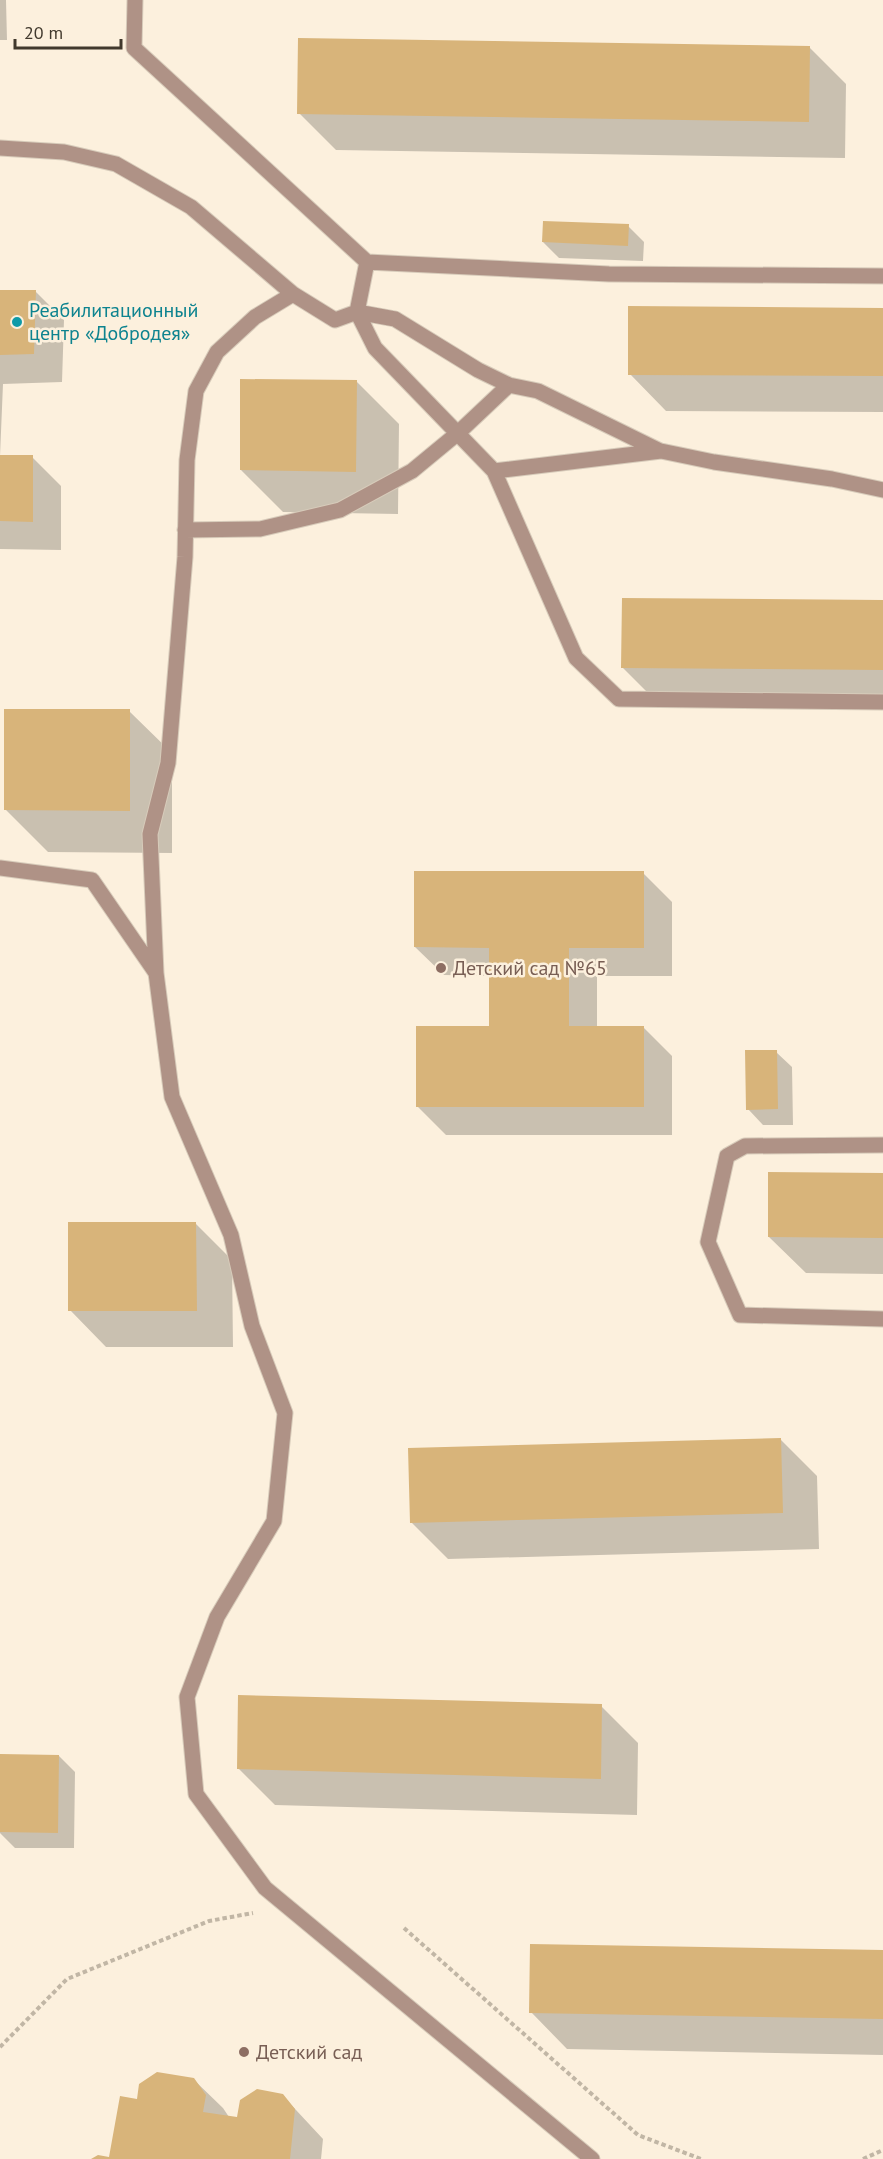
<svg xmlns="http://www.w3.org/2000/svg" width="883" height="2159" font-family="'PT Sans',sans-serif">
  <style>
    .shadow { fill: #0003 }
    .building { fill: #d8b47a }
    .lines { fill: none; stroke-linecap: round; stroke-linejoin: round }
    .minor-casing { stroke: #d7cbba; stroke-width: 17 }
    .path { stroke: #c1b6a5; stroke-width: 4; stroke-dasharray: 4.5 3; stroke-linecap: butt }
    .minor { stroke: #af9286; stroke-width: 15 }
    .culture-dot { fill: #0f9aa8; stroke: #fcf0dd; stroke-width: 2 }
    .education-dot { fill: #8d6e63; stroke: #fcf0dd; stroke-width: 2 }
    .labels { text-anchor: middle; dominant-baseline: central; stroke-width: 5; stroke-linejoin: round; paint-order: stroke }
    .culture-label { font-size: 20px; fill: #0d838f; stroke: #fcf0dd; text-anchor: start }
    .education-label { font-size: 20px; fill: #785e54; stroke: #fcf0dd; text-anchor: start }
  </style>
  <rect width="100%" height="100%" fill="#fcf0dd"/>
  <path class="shadow" d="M 0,0 L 6,0 L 7,40 L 0,40 Z
    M 810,48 L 846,84 L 845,158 L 336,150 L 299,113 Z
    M 628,226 L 644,242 L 643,261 L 559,258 L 543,242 Z
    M 0,291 L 35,291 L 64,320 L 62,382 L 3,384 L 0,456 L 32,457 L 61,486 L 61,550 L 0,549 Z
    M 883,310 L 883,412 L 666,411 L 630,374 Z
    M 357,382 L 399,424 L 398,514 L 283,512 L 241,470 Z
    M 883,602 L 883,706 L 659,704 L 622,667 Z
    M 129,711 L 172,753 L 172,853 L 48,852 L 6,810 Z
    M 643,873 L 672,902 L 672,976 L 597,976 L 597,1027 L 643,1027 L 672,1056 L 672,1135 L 446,1135 L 417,1106 L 491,1027 L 491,976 L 444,975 L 415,947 Z
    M 776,1052 L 792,1067 L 793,1125 L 763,1125 L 748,1109 Z
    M 883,1175 L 883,1274 L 806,1273 L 769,1237 Z
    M 196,1224 L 232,1260 L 233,1347 L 106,1347 L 70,1310 Z
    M 781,1440 L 817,1476 L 819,1549 L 448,1559 L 411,1522 Z
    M 601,1706 L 638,1743 L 637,1815 L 275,1805 L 238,1768 Z
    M 0,1755 L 59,1756 L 75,1772 L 74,1848 L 15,1848 L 0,1833 Z
    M 883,1951 L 883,2055 L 567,2049 L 531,2012 Z
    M 193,2079 L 223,2108 L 229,2117 L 238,2119 L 283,2096 L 323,2139 L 321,2159 L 94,2159 L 110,2158 L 138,2101 Z"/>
  <path class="building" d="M 298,38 L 810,46 L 809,122 L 297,114 Z
    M 543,221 L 629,224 L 628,246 L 542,242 Z
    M 0,290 L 36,290 L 34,354 L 0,355 Z
    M 628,306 L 883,308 L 883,376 L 628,375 Z
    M 240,379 L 357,380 L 356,472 L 240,470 Z
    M 0,455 L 33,455 L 33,522 L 0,521 Z
    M 622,598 L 883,600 L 883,670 L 621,668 Z
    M 4,709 L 130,709 L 130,811 L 4,810 Z
    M 414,871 L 644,871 L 644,948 L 569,948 L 569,1026 L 644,1026 L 644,1107 L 416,1107 L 416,1026 L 489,1026 L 489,948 L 414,947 Z
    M 745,1050 L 777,1050 L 778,1109 L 746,1110 Z
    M 768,1172 L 883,1173 L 883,1238 L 768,1237 Z
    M 68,1222 L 196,1222 L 197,1311 L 68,1311 Z
    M 781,1438 L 783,1513 L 410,1523 L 408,1448 Z
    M 238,1695 L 602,1704 L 601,1779 L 237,1769 Z
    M 0,1754 L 59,1755 L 58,1833 L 0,1832 Z
    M 530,1944 L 883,1950 L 883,2019 L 529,2013 Z
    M 157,2072 L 194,2078 L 206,2095 L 203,2112 L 237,2117 L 240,2100 L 257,2089 L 283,2094 L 295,2109 L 290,2159 L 91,2159 L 98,2155 L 109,2157 L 120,2096 L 137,2099 L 139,2084 Z"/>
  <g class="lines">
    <defs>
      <path id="minor" d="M 135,0 L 134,48 L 367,262 L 609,274 L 883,276
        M 0,148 L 64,152 L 116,164 L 191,207 L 293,294 L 335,320 L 357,312 L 367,262
        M 357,312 L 375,348 L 494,471
        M 357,312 L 395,319 L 478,370 L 509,385
        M 883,490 L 832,479 L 714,462 L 661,451 L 494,471 L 576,658 L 619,699 L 883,702
        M 185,530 L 260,529 L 340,510 L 412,471 L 458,433 L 509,385 L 538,391 L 660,451
        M 0,868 L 92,880 L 156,973 L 172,1097 L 231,1235 L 252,1326 L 285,1413 L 274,1521 L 217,1617 L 187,1697 L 196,1794 L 265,1888 L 592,2159
        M 156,973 L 150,834 L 168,763 L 185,557 L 187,460 L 196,391 L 217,352 L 255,317 L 293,294
        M 883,1145 L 745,1146 L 727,1156 L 708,1242 L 740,1315 L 883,1319"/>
    </defs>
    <use href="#minor" class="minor-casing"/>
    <path class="path" d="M 404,1928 L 638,2135 L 701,2159
      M 0,2047 L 67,1979 L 209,1921 L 253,1913
      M 863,2159 L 883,2150"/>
    <use href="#minor" class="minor"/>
  </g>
  <circle class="culture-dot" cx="17" cy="322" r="6"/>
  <g class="education-dot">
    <circle cx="441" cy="968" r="6"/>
    <circle cx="244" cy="2052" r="6"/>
  </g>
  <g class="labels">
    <g class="culture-label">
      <text x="29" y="310">Реабилитационный<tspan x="29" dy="23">центр «Добродея»</tspan></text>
    </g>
    <g class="education-label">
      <text x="453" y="968">Детский сад №65</text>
      <text x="256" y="2052">Детский сад</text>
    </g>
  </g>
  <path d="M15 39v9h106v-9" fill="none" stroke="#41392d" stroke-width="3"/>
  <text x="24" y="39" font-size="18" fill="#41392d" stroke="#fcf0dd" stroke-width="4.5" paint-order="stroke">20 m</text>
</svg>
